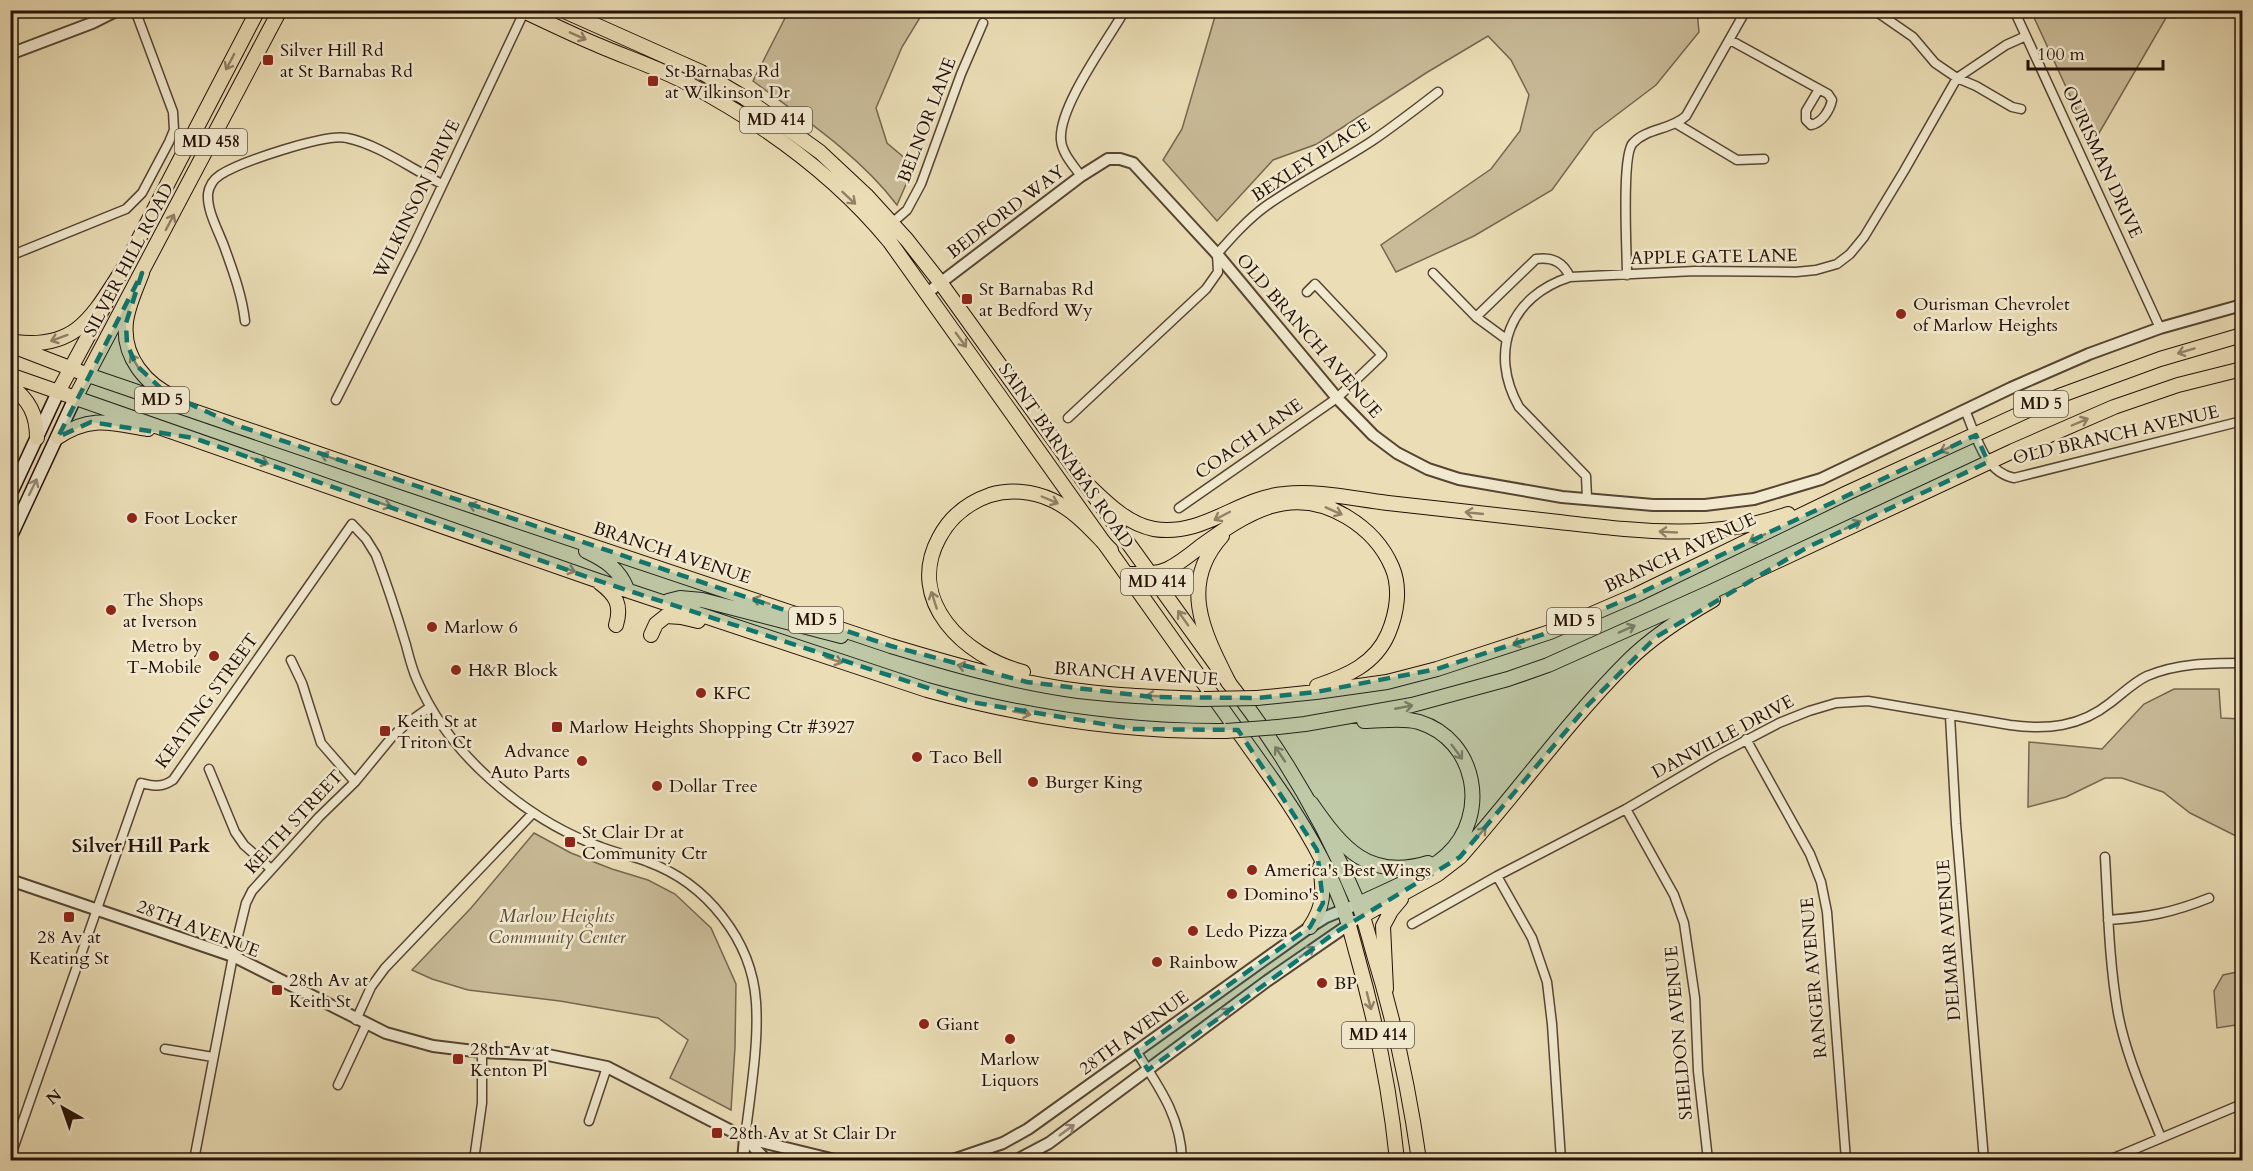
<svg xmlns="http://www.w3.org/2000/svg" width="2253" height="1171" font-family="Cardo,serif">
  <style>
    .green { fill: #c9bb98; stroke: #776650; stroke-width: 1.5 }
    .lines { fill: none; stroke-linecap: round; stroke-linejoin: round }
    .minor-casing { stroke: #564433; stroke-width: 11 }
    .tertiary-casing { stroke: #564433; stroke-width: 14 }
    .secondary-casing { stroke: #251007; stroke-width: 15 }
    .primary-casing { stroke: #251007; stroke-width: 16 }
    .trunk-casing { stroke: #251007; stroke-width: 16 }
    .minor { stroke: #f2ead0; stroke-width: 8 }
    .tertiary { stroke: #f2ead0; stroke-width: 10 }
    .secondary { stroke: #f2ead0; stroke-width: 12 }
    .primary { stroke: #ebdeb6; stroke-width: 14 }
    .trunk { stroke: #ebdeb6; stroke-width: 14 }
    .trunk-bridge-casing { stroke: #251007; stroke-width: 16; stroke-linecap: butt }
    .trunk-bridge { stroke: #ebdeb6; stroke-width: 14 }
    .oneway { stroke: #928167 }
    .oneway2 { stroke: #968876 }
    .marked { fill: #0f766e; fill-opacity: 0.2; stroke: #0f766e; stroke-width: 4.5; stroke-dasharray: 12 8; stroke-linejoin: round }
    .poi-dot { fill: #8f2418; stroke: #f2ead0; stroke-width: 2 }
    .labels { text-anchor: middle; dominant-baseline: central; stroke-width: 5; stroke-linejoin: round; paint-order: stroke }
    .shield { fill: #f2ead0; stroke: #625143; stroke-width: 1.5 }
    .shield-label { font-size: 16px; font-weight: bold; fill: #251007 }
    .poi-label { font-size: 18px; fill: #251007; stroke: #f2ead0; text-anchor: start }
    .street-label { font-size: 18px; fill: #251007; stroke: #f2ead0 }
    .park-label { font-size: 18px; font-style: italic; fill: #5e4c3a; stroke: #f2ead0 }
    .neighbourhood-label { font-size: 20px; font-weight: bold; fill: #251007; stroke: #f2ead0 }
  </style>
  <rect width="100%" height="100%" fill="#ebdeb6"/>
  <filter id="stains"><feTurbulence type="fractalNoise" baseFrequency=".00333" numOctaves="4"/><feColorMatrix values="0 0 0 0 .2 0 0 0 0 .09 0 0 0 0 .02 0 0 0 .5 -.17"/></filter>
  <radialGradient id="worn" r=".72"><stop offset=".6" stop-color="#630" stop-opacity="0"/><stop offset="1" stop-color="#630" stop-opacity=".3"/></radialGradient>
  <path class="green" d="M 775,11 L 924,11 L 902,47 L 876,108 L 887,143 L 914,166 L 897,205 C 859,155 803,118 753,81 L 785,18 Z
    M 1213,11 L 1697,10 L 1699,32 L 1656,85 L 1594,132 L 1552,190 L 1474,236 L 1396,272 L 1381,245 L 1491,169 L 1520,131 L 1529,95 L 1511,60 L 1488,36 L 1426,73 L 1317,144 L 1273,160 L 1217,221 L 1163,160 L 1182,129 L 1216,13 Z
    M 2031,11 L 2170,11 L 2095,140 L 2093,135 L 2090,139 Z
    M 2174,689 L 2219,689 L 2221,718 L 2242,719 L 2242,839 L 2190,813 L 2163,792 L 2122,778 L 2105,778 L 2066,797 L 2028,807 L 2029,742 L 2102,749 L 2144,704 Z
    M 534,833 L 571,853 L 612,869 L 648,880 L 675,894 L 711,928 L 736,984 L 735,1047 L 731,1110 L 670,1078 L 688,1040 L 658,1018 L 560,1001 L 468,990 L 432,979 L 412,970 L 471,908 Z
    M 2242,971 L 2242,1024 L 2217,1028 L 2214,991 L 2223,975 Z"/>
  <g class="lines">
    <defs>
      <path id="minor" d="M 1874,10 L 1913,37 L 1935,63 L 1957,78 L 1976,86 L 2012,107 L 2021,109
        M 2014,10 L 2160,328
        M 1730,40 L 1828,94 L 1832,100 C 1830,110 1822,123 1811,125 L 1806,120 L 1806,111 L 1819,89
        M 1677,124 L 1737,160 L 1764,159
        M 1081,176 C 1073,165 1062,153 1061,140 C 1058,107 1108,40 1125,10
        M 892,223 L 907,210 L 921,184 L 961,74 L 983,23
        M 10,256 L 126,209 L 142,193 L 169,142 L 174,130 L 173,112 L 135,10
        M 1433,273 L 1476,317 L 1506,339
        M 1627,275 C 1627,253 1621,155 1633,143 C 1647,128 1671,130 1686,116 L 1746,10
        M 1476,317 L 1536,259 C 1553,257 1563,262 1570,277
        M 245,321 C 242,295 233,271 224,246 C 218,230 207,211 208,194 C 209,186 214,179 220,175 C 240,162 326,133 347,138 C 378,144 413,170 442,184
        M 336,400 L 415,243 L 525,10
        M 1965,410 C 1976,435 1984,472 2014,478 L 2242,421
        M 1068,418 L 1206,289 L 1218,272 L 1217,254 C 1232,237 1248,219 1266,206 C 1300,182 1337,164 1372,141 C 1394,126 1416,109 1438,92
        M 1587,498 L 1586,476 L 1519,407 C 1488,352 1510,296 1570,277 L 1695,271 L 1796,272 L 1816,270 L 1837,264 L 1850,254 L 1864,237 L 1904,171 L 1957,78 L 2006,45 L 2026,36
        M 1179,508 L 1337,398 L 1382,355 L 1315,284 L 1307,292
        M 291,660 L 302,683 L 321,743 L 355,782
        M 1950,716 L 1956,824 L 1984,1160
        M 1746,739 L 1810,854 L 1821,882 L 1827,912 L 1846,1160
        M 209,769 L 235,832 L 244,845 L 271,869
        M 1626,809 L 1674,895 L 1684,923 L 1695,998 L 1698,1071 L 1708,1160
        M 2105,857 C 2108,909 2109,962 2118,1013 C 2126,1056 2145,1097 2161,1138
        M 1497,876 L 1532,938 L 1547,982 L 1552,1024 L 1561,1160
        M 2108,920 C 2148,917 2172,913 2209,898
        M 1412,924 L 1497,876 L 1626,809 L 1716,756 L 1779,723 L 1809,711 L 1836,703 L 1868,701 L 2010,725 C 2047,730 2080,727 2110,703 C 2122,694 2134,682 2147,676 C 2178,663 2210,663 2242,663
        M 356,1020 L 371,987 L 385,968 L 533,813
        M 165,1049 L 213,1057
        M 1136,1051 C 1159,1087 1181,1117 1182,1160
        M 338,1085 L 366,1025
        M 589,1121 L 607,1067
        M 10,1158 L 141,783 C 154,786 161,788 173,780 L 352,524 L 366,539 L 376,555 C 387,584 397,615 406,645 C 409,657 412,669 417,680 C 433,717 459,751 489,778 C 522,808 559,832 601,847 C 616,853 633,856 648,862 C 706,883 752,940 756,1002 C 759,1044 750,1096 745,1138
        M 194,1160 L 233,956 L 246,903 L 252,891 L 319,817 L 355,782 L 392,737 L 406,724 L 430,707
        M 474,1160 L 482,1103 L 482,1052
        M 2109,1160 L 2242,1104"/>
      <path id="tertiary" d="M 10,54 L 92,23 L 118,10
        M 927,293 L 1081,176 L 1108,159 L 1120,159 L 1133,163 L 1217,254 L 1337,398 L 1373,435 L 1397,453 L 1428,469 L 1459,479 L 1562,497 L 1653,505 L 1705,505 L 1754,499 L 1821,479 L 2011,388 L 2089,354 L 2160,328 L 2242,305
        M 10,880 L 233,956 L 386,1033 L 433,1046 L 482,1052 L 548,1055 L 607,1067 L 745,1138 L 835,1160
        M 745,1138 L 766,1160
        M 743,1160 L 745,1138
        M 953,1160 L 1003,1143 L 1028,1129 L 1310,927 L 1326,917 L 1358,904
        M 1017,1160 L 1049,1143 L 1267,981 L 1354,921"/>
      <path id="secondary" d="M 10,495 L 58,392
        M 10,538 L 75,398"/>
      <path id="primary" d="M 521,10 C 547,22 573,35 600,46 C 628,58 658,68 685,82 C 761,122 835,175 890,242 L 1272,779 C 1299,817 1324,858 1341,902 C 1348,919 1352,937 1357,955 C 1376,1022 1390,1090 1397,1160
        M 562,10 L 701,72 L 745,98 L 820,152 L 866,195 L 907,240 L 940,282 L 1229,683 C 1282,750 1325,824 1358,903 C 1365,920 1369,938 1374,955 C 1395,1023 1409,1090 1419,1160
        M 120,275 L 258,10
        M 58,392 L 106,303
        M 75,398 L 280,10
        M 1310,927 C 1324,907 1324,891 1320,867"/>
      <path id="trunk" d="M 142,273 C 136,289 128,305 126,322 C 122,357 146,385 176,398
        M 15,342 C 79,350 94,313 125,266
        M 10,345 L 88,375 L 401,482 L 891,646 C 948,663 1006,680 1065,689 C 1111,696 1158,697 1204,699
        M 10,375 L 593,579 L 927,690 C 1025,717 1124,732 1226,731
        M 10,385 C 29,400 37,414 37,438
        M 58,437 C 91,415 111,423 148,429
        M 1084,481 C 1104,500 1126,524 1154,529 C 1203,537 1238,498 1284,494 C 1318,490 1354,499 1388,503 C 1445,509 1502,516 1559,522 C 1638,531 1712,541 1788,514
        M 1222,536 C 1178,585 1204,633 1229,683
        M 586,551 C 605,560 619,569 627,589
        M 1127,574 C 1140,574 1155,575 1168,569 C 1180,563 1191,554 1201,546 C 1247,513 1291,483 1347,517 C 1367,529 1383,546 1392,567 C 1401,588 1397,613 1388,634 C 1375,664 1347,676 1317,686
        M 600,583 C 616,595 622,605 616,625
        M 668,601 L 680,598 L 702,600 L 841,636
        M 651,635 L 656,624 L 666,616 L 681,617 L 698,621
        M 1023,672 C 965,657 905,601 939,538 C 950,517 967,503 990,495 C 1010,489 1033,491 1052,500 C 1076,511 1093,532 1111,550
        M 1257,698 L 1316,692 L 1387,682 L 1437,669 L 1550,632 L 1636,595 L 1847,493 L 2059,396 L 2160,359 L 2242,335
        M 1278,727 L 1305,724 L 1412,705 L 1508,679 L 1548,665 L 1711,592 L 2013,451 L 2114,407 L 2178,385 L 2242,369
        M 1311,803 C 1342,848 1369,881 1428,863
        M 1358,904 C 1386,891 1424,876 1447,855 C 1490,815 1477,740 1419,722 C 1402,717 1381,721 1364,721
        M 1362,916 L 1438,874 L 1460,857 C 1517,793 1567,722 1628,661 C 1652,637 1683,617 1713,600
        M 1386,989 L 1383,926 L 1391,911 L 1401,899"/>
    </defs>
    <use href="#minor" class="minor-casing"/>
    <use href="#tertiary" class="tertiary-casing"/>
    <use href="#secondary" class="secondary-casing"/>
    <use href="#primary" class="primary-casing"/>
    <use href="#trunk" class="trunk-casing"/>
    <use href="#minor" class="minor"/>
    <use href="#tertiary" class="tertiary"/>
    <use href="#secondary" class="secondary"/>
    <use href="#primary" class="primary"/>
    <use href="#trunk" class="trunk"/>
    <defs>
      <path id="trunk-bridge" d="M 1204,699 L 1257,698
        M 1226,731 L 1278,727"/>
    </defs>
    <use href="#trunk-bridge" class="trunk-bridge-casing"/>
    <use href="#trunk-bridge" class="trunk-bridge"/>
  </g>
  <defs><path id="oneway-shaft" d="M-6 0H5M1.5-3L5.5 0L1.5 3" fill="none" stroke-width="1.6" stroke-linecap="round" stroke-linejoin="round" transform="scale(1.5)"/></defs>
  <g class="oneway">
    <use href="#oneway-shaft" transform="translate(578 36) rotate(24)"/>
    <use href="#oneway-shaft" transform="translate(230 62) rotate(118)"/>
    <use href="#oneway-shaft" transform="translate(849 198) rotate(43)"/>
    <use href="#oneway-shaft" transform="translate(170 222) rotate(-62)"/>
    <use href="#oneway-shaft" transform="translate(59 338) rotate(160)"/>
    <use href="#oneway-shaft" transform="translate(961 340) rotate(54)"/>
    <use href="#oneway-shaft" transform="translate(2186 351) rotate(163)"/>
    <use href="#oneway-shaft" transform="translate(135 362) rotate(-121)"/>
    <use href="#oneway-shaft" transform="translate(2080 422) rotate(-23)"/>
    <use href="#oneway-shaft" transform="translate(1948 448) rotate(155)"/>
    <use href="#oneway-shaft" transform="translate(329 457) rotate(-161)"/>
    <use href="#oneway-shaft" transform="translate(260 461) rotate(19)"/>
    <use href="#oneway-shaft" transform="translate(1050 500) rotate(23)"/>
    <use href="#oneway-shaft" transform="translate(383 504) rotate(19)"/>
    <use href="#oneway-shaft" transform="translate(477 507) rotate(-162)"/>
    <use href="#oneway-shaft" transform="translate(1334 511) rotate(24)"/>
    <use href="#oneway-shaft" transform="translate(1474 513) rotate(-174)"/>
    <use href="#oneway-shaft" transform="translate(1222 516) rotate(152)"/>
    <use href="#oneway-shaft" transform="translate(1853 525) rotate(-26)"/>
    <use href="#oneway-shaft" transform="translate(1668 532) rotate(-177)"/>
    <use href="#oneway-shaft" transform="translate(1757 538) rotate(154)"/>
    <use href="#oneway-shaft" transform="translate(567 569) rotate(19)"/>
    <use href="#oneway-shaft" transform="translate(934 600) rotate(-108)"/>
    <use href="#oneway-shaft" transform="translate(761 601) rotate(-162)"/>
    <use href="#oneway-shaft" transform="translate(1183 618) rotate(-125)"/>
    <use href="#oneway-shaft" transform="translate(1627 629) rotate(-24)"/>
    <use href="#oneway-shaft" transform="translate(1521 642) rotate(160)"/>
    <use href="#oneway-shaft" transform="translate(834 660) rotate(19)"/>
    <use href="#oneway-shaft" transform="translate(966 667) rotate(-166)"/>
    <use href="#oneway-shaft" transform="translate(1155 696) rotate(-176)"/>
    <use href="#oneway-shaft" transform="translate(1404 707) rotate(-11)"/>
    <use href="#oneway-shaft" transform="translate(1022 713) rotate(11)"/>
    <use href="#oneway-shaft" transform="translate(1457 752) rotate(53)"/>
    <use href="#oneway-shaft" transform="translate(1280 754) rotate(-124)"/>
    <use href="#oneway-shaft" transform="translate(1480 834) rotate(-49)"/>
    <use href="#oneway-shaft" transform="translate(1369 1001) rotate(76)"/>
  </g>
  <g class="oneway2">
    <use href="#oneway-shaft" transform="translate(33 487) rotate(-64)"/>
    <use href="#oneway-shaft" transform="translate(1307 952) rotate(-35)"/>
    <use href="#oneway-shaft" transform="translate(1223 1014) rotate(-37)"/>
    <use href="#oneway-shaft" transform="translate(1067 1130) rotate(-36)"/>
  </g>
  <path class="marked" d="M 142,273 L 126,323 L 127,344 L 136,365 L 166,393 L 236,425 L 891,646 L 1027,682 L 1152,697 L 1257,698 L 1316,692 L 1437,669 L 1550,632 L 1636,595 L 1976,435 L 1988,462 L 1806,548 L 1656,637 L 1588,705 L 1460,857 L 1336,932 L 1148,1070 L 1136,1051 L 1310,927 L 1323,903 L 1317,850 L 1238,730 L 1133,729 L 971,702 L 593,579 L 194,438 L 91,422 L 58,437 Z"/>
  <g class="poi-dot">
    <rect x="262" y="54" width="12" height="12" rx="3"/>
    <rect x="647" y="75" width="12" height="12" rx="3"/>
    <rect x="961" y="293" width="12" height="12" rx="3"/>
    <circle cx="1901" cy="314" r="6"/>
    <circle cx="132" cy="518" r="6"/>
    <circle cx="111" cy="610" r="6"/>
    <circle cx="432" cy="627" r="6"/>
    <circle cx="214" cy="656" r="6"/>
    <circle cx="456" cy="670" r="6"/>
    <circle cx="701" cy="693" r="6"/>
    <rect x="551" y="721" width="12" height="12" rx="3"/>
    <rect x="379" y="725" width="12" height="12" rx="3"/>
    <circle cx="917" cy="757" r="6"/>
    <circle cx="582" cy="761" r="6"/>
    <circle cx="1033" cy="782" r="6"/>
    <circle cx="657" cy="786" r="6"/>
    <rect x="564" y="836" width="12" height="12" rx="3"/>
    <circle cx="1252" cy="870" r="6"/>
    <circle cx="1232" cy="894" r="6"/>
    <rect x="63" y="911" width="12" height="12" rx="3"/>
    <circle cx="1193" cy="931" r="6"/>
    <circle cx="1157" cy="962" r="6"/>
    <circle cx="1322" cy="983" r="6"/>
    <rect x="271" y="984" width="12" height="12" rx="3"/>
    <circle cx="924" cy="1024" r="6"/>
    <circle cx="1010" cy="1039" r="6"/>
    <rect x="452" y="1053" width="12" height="12" rx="3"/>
    <rect x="711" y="1127" width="12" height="12" rx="3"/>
  </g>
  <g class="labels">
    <g class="shield">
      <rect x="740" y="107" width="72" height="26" rx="4.5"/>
      <rect x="175" y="129" width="72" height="26" rx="4.5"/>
      <rect x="135" y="387" width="54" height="26" rx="4.5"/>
      <rect x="2014" y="391" width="54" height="26" rx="4.5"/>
      <rect x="1121" y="569" width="72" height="26" rx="4.5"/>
      <rect x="789" y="607" width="54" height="26" rx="4.5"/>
      <rect x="1547" y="608" width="54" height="26" rx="4.5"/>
      <rect x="1342" y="1022" width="72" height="26" rx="4.5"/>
    </g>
    <g class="shield-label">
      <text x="776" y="120">MD 414</text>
      <text x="211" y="142">MD 458</text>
      <text x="162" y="400">MD 5</text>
      <text x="2041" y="404">MD 5</text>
      <text x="1157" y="582">MD 414</text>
      <text x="816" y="620">MD 5</text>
      <text x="1574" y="621">MD 5</text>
      <text x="1378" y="1035">MD 414</text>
    </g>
    <g class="poi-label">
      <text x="280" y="50">Silver Hill Rd<tspan x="280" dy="21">at St Barnabas Rd</tspan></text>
      <text x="665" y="71">St Barnabas Rd<tspan x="665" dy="21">at Wilkinson Dr</tspan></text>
      <text x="979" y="289">St Barnabas Rd<tspan x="979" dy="21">at Bedford Wy</tspan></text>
      <text x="1913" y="304">Ourisman Chevrolet<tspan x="1913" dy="21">of Marlow Heights</tspan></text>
      <text x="144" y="518">Foot Locker</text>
      <text x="123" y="600">The Shops<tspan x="123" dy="21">at Iverson</tspan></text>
      <text x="444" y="627">Marlow 6</text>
      <text x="202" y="646" text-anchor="end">Metro by<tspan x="202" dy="21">T-Mobile</tspan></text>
      <text x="468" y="670">H&amp;R Block</text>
      <text x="713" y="693">KFC</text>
      <text x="397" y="721">Keith St at<tspan x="397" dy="21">Triton Ct</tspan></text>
      <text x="569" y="727">Marlow Heights Shopping Ctr #3927</text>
      <text x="570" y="751" text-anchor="end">Advance<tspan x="570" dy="21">Auto Parts</tspan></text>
      <text x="929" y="757">Taco Bell</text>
      <text x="1045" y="782">Burger King</text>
      <text x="669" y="786">Dollar Tree</text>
      <text x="582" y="832">St Clair Dr at<tspan x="582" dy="21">Community Ctr</tspan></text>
      <text x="1264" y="870">America's Best Wings</text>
      <text x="1244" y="894">Domino's</text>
      <text x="1205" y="931">Ledo Pizza</text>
      <text x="69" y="937" text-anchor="middle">28 Av at<tspan x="69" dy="21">Keating St</tspan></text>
      <text x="1169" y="962">Rainbow</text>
      <text x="289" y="980">28th Av at<tspan x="289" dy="21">Keith St</tspan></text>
      <text x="1334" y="983">BP</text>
      <text x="936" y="1024">Giant</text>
      <text x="470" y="1049">28th Av at<tspan x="470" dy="21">Kenton Pl</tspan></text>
      <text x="1010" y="1059" text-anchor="middle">Marlow<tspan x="1010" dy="21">Liquors</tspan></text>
      <text x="729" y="1133">28th Av at St Clair Dr</text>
    </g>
    <g class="street-label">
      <text transform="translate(927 120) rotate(-69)">BELNOR LANE</text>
      <text transform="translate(1311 160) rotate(-33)">BEXLEY PLACE</text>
      <text transform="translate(2102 162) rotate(65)">OURISMAN DRIVE</text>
      <text transform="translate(417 199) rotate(-64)">WILKINSON DRIVE</text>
      <text transform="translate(1006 212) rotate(-37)">BEDFORD WAY</text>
      <text transform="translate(1714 257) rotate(-1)">APPLE GATE LANE</text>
      <text transform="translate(129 260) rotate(-62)">SILVER HILL ROAD</text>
      <text transform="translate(1309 336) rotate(49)">OLD BRANCH AVENUE</text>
      <text transform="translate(2116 435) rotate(-13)">OLD BRANCH AVENUE</text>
      <text transform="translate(1249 439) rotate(-35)">COACH LANE</text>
      <text transform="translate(1066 456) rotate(55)">SAINT BARNABAS ROAD</text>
      <text transform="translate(672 553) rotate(18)">BRANCH AVENUE</text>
      <text transform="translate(1680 553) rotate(-25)">BRANCH AVENUE</text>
      <text transform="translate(1136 674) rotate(4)">BRANCH AVENUE</text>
      <text transform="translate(207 701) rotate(-54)">KEATING STREET</text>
      <text transform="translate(1723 737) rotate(-28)">DANVILLE DRIVE</text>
      <text transform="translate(294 822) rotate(-47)">KEITH STREET</text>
      <text transform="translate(198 929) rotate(21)">28TH AVENUE</text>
      <text transform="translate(1949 940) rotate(-94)">DELMAR AVENUE</text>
      <text transform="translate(1814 978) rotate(-95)">RANGER AVENUE</text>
      <text transform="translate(1134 1033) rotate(-36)">28TH AVENUE</text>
      <text transform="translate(1679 1033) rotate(-95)">SHELDON AVENUE</text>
    </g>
    <g class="park-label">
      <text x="557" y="916">Marlow Heights<tspan x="557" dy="21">Community Center</tspan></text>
    </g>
    <g class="neighbourhood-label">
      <text x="141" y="845">Silver Hill Park</text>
    </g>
  </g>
  <rect width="2253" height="1171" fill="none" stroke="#ebdeb6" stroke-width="36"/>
  <rect x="12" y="12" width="2229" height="1147" fill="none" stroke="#251007" stroke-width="3"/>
  <rect x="18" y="18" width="2217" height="1135" fill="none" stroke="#251007" stroke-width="1.5"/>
  <g transform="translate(63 1108) rotate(320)" stroke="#f2ead0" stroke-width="4.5" paint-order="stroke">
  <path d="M0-4.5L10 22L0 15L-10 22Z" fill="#251007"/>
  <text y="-9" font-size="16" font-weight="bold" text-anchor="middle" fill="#251007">N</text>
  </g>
  <path d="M2028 60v9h135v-9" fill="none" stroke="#251007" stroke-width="3"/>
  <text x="2037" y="60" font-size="18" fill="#251007" stroke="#f2ead0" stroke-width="4.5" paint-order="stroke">100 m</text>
  <rect width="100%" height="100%" filter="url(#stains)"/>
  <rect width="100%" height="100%" fill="url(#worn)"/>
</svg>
